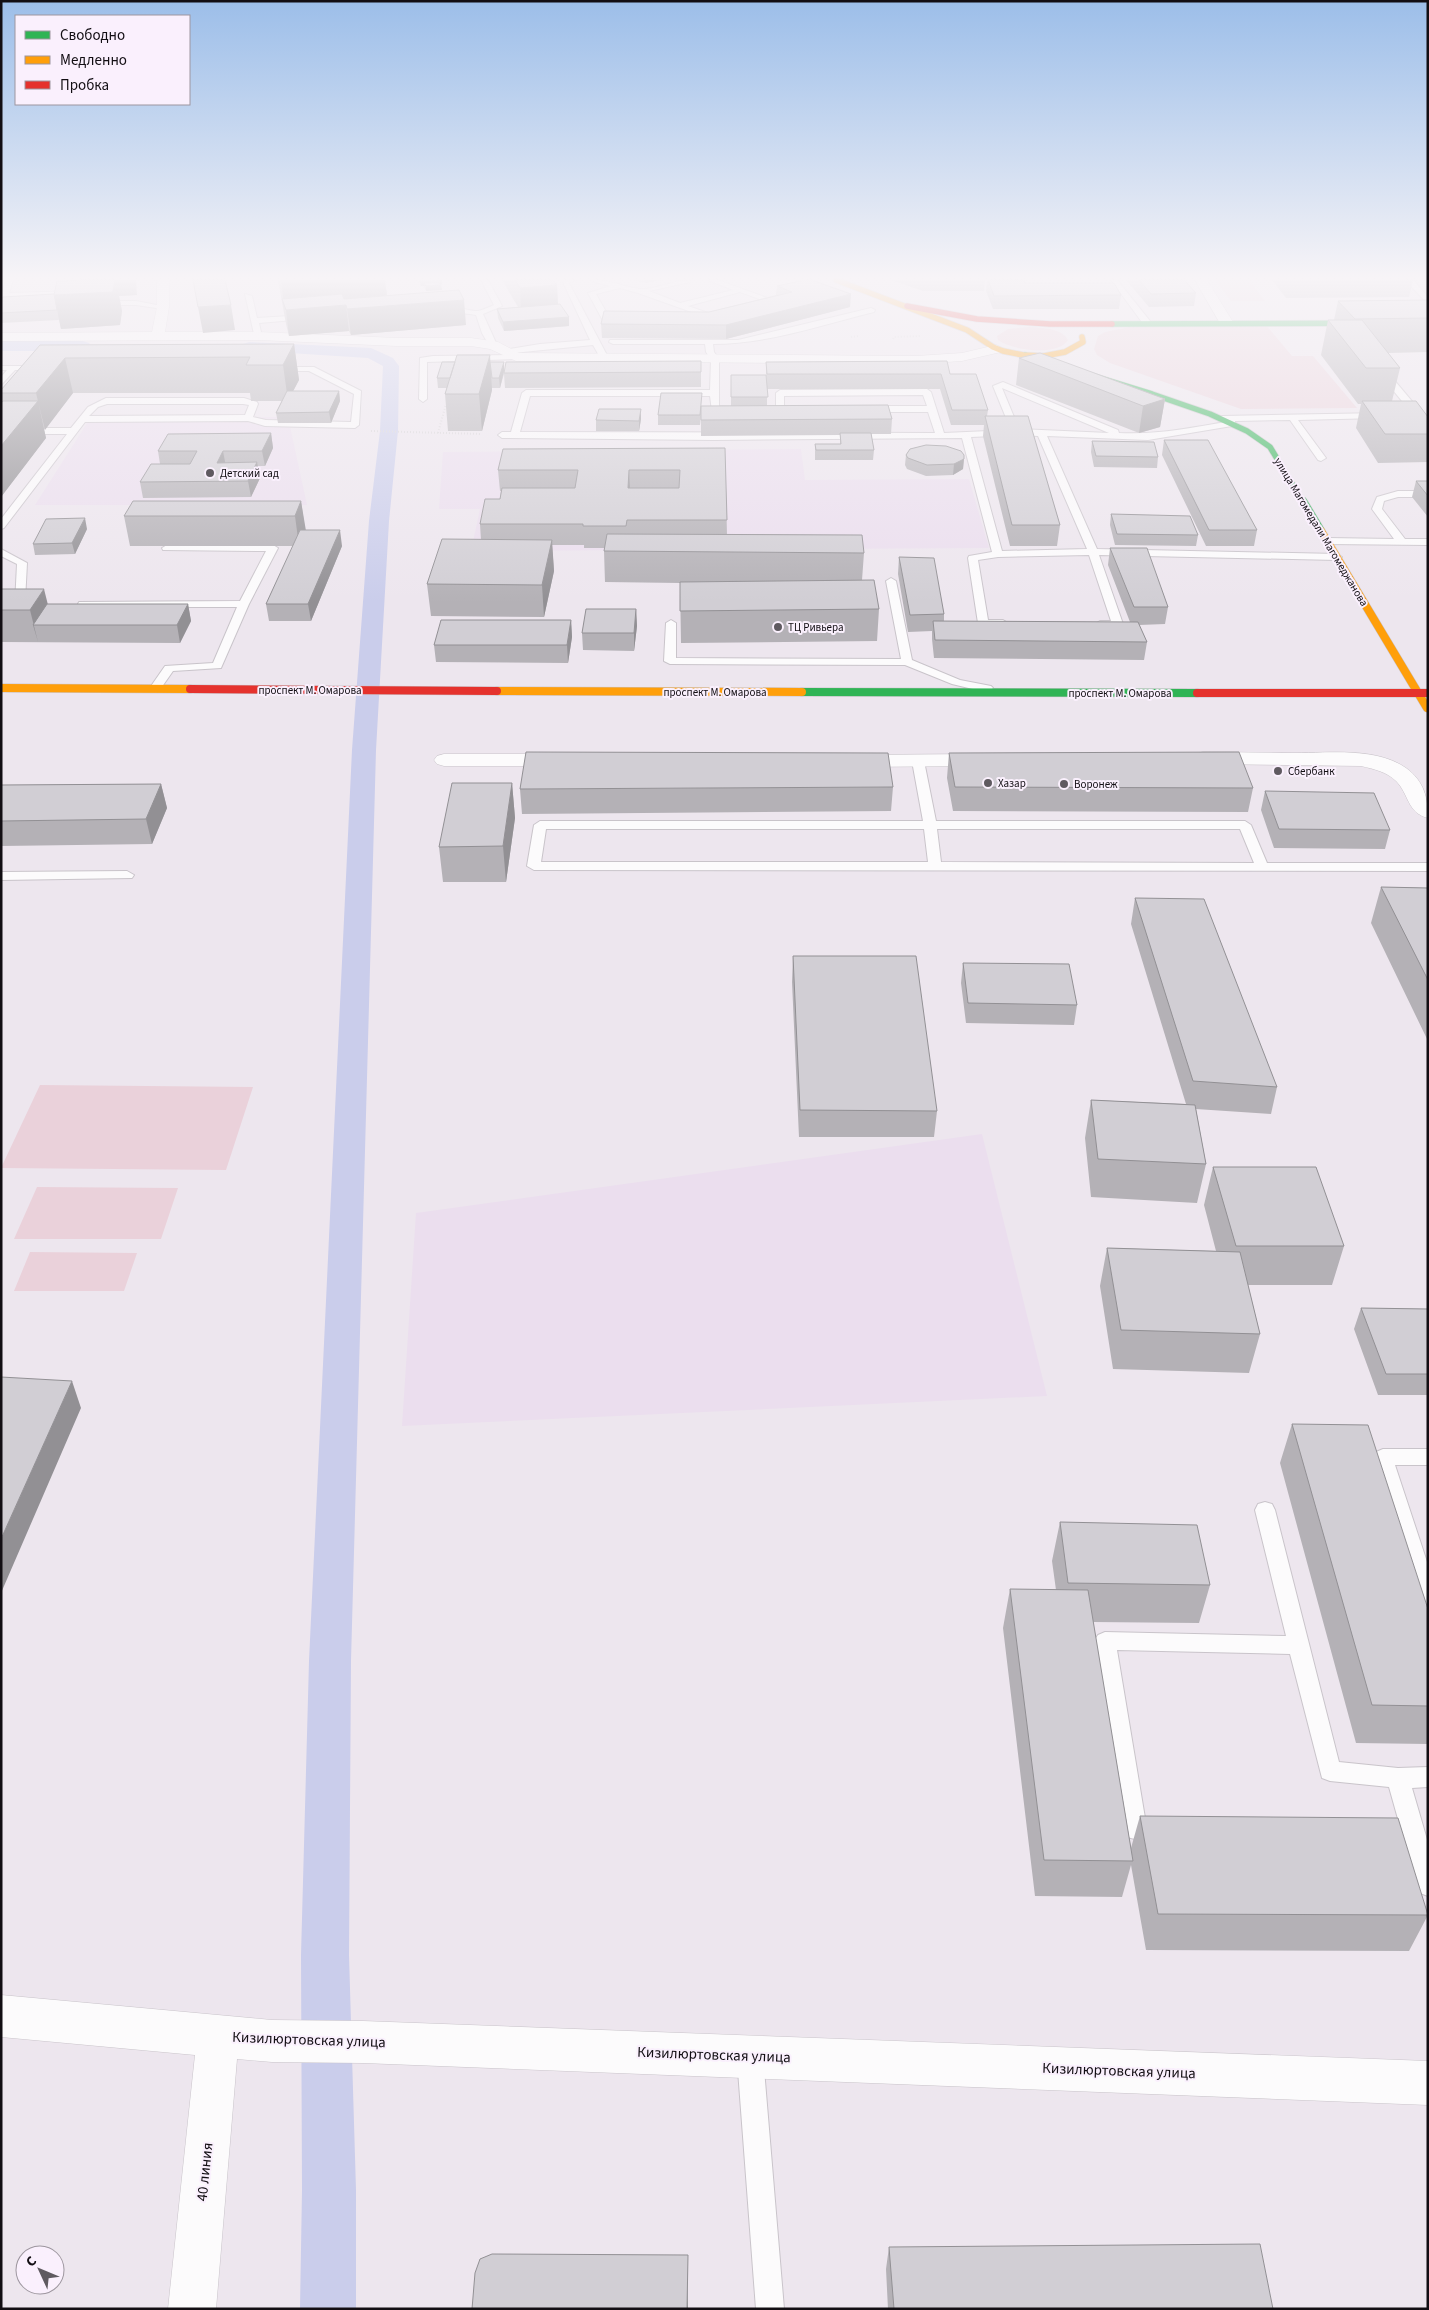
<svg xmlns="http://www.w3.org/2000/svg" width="1429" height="2310" font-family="'Source Sans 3',sans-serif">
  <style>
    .built { fill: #ebdeee }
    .green { fill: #ead1da }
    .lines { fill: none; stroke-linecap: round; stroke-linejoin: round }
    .canal { fill: #cacdeb; fill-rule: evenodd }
    .lane-casing { stroke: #c9c4ca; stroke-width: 2 }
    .street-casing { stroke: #c9c4ca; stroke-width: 1 }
    .fast-far1-casing { stroke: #c9c4ca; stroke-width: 7 }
    .fast-casing { stroke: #c9c4ca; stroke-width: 9 }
    .slow-far1-casing { stroke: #c9c4ca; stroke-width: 7 }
    .slow-casing { stroke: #c9c4ca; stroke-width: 9 }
    .jam-far1-casing { stroke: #c9c4ca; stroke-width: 7 }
    .jam-casing { stroke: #c9c4ca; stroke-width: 9 }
    .path { stroke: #d6d3d6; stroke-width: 2; stroke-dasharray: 1 2; stroke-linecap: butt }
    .lane { fill: #fcfbfc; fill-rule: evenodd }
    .street { fill: #fcfbfc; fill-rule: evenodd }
    .fast-far1 { stroke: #30b455; stroke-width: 5.5 }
    .fast { stroke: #30b455; stroke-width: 8 }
    .slow-far1 { stroke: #ff9f0a; stroke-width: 5.5 }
    .slow { stroke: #ff9f0a; stroke-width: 8 }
    .jam-far1 { stroke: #e5322d; stroke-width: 5.5 }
    .jam { stroke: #e5322d; stroke-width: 8 }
    .wall { fill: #b4b1b6 }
    .shaded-wall { fill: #929094 }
    .building { fill: #d1ced4; stroke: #929094; fill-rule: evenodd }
    .poi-dot { fill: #5f5a60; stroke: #faf0fd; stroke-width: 2 }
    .labels { text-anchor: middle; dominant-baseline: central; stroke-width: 4; stroke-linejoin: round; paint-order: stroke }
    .far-poi-label { font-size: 11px; fill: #120e13; stroke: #faf0fd; text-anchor: start }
    .far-street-label { font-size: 11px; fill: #120e13; stroke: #faf0fd }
    .near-street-label { font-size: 15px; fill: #120e13; stroke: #faf0fd }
  </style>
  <rect width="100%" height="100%" fill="#ede6ee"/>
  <path class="built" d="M 181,280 L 311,280 L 183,290 Z
    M 91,417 L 288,417 L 307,505 L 35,505 Z
    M 801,449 L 805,480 L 969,479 L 989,548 L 471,551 L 480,509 L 439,509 L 443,452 Z
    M 982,1134 L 1047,1396 L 402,1426 L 416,1213 Z"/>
  <path class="green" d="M 1215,280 L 1249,280 L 1265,301 L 1231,301 Z
    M 1266,325 L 1292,356 L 1313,356 L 1357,408 L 1241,409 L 1110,363 L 1097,355 L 1094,349 L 1098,336 L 1105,332 L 1130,327 Z
    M 1030,327 C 1042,328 1062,328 1068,340 C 1058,357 1011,350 998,340 L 997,336 L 1008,329 Z
    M 40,1085 L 253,1087 L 226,1170 L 1,1168 Z
    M 37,1187 L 178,1188 L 161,1239 L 14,1239 Z
    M 30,1252 L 137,1253 L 124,1291 L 14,1291 Z"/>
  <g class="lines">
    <path class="canal" d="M 1,341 L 83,341 L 89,343 L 91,346 L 89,349 L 83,351 L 1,351 Z
      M 249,342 L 371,348 L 393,358 L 399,366 L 398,431 L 389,521 L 376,750 L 351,1661 L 349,1955 L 356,2190 L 356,2309 L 300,2309 L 302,2190 L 301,1955 L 309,1661 L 352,750 L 369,521 L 380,431 L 383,366 L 368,358 L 243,350 L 241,347 L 243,344 Z"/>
    <defs>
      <path id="lane" d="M 6,280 L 13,280 L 9,293 L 79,291 L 82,280 L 88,280 L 85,301 L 136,301 L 167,307 L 163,309 L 136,305 L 84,305 L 77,302 L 79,293 L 5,298 L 1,296 Z
        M 481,280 L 488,280 L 502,306 L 483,314 L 497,345 L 493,347 L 490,347 L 482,333 L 476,315 C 467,313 442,312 438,310 C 450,302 465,311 478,311 C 483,310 489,307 494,305 Z
        M 562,280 L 576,280 L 569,283 L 609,359 L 608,361 L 602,361 L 593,345 L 504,354 L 504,350 L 540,344 L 590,340 Z
        M 594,280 C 610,280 624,287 640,289 C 655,290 674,280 690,280 L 690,282 L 649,291 L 680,303 L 733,290 L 708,280 L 718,280 L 778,302 L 761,306 L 761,302 L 765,301 L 740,292 L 688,306 L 714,315 L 719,314 L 723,316 L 714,320 L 638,293 L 620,288 L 596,294 L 609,317 L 624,316 L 628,318 C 622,322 608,323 602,319 L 588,293 L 611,286 L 594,282 Z
        M 1111,280 L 1117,280 L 1150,321 L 1150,325 L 1144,325 Z
        M 1405,280 L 1413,280 L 1428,297 L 1428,304 Z
        M 245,294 L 252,296 L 257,318 L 306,315 L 310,317 L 306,319 L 259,323 L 261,332 L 254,334 Z
        M 871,308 L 875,310 L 874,312 C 821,325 768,344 713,344 L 714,352 L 719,359 L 719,406 L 737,407 L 737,411 L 712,411 L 710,396 L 530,396 L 520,432 L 935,433 L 928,412 L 869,412 L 865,409 L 869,406 L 927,406 L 923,395 L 784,396 L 784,409 L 780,412 L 776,409 L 776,393 L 780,390 L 927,389 L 931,392 L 944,433 L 1011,430 L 993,386 L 1003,382 L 1118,430 L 1119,433 C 1156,435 1189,428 1226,422 L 1219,421 L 1218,419 L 1222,416 L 1383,413 L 1384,415 L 1380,418 L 1298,420 L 1326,458 L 1321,461 L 1318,460 L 1290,420 L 1235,421 L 1235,425 L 1232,426 L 1148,440 L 1047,436 L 1097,549 L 1337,554 L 1342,557 L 1337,560 L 1099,555 L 1123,624 C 1117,629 1101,629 1095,624 L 1100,621 L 1111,621 L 1089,555 L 998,557 L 978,560 L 988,620 L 1003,620 L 1008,623 C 1002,628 984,628 978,623 L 968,558 L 969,556 L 992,552 L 962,438 L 714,440 L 502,438 L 498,435 L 502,432 L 511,432 L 522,393 L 526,390 L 710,390 L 711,359 L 706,352 L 705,344 L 613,344 L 609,342 L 610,340 L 738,340 ZM 1002,388 L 1109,433 L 1019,429 ZM 1016,435 L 1038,436 L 1087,549 L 1002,551 L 971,437 Z
        M 516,355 L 520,357 L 519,359 L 427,362 L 427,399 L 423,402 L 419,399 L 420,358 L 433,356 Z
        M 1,366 L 41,366 L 45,368 L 41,370 L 15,370 L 1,385 L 1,377 L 7,370 L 1,370 Z
        M 273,367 L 314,367 L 361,391 L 359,425 L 355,428 L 265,426 L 248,421 L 85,422 L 4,528 L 1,529 L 1,519 L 67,434 L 1,434 L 1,428 L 71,428 L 88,407 L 106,398 L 244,398 L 257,402 L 258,404 L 253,417 L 266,420 L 351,422 L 354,394 L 309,371 L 276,371 L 272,369 ZM 107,404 L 243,404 L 249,405 L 245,415 L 89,416 L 98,407 Z
        M 1378,368 L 1384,368 L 1421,412 L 1421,416 L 1409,416 L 1408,414 L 1411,412 L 1378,372 Z
        M 1398,491 L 1428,491 L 1428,497 L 1398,497 L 1384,501 L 1382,509 L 1405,539 L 1428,539 L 1428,545 L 1327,544 L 1322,541 L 1327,538 L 1394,539 L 1372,509 L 1377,497 Z
        M 167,545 L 273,545 L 278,548 L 249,604 L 221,668 L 173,671 L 159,691 L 155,692 L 149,689 L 165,666 L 213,663 L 237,607 L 83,607 L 78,604 L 79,602 L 240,601 L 266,551 L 163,550 L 162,548 Z
        M 1,549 L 27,563 L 25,601 L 30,602 L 30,606 L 20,607 L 15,604 L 17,564 L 1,556 Z
        M 891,578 L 896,581 L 912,660 L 960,680 L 991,686 L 993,688 L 991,690 L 977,690 L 952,684 L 905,665 L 670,664 L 664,661 L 666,623 L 671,620 L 676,623 L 676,658 L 901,659 L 886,581 Z
        M 918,757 L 924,761 L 936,821 L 1245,821 L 1251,825 L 1267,863 L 1428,863 L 1428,871 L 534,870 L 527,866 L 534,825 L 540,821 L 923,821 L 912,761 ZM 546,829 L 924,829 L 928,862 L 541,862 ZM 937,829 L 1240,829 L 1254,863 L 941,862 Z
        M 127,871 L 134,875 L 132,878 L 1,880 L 1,872 Z
        M 1383,1449 L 1428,1449 L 1428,1465 L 1395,1465 L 1428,1565 L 1428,1607 L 1421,1604 L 1418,1598 L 1373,1457 L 1376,1452 Z
        M 1265,1502 L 1272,1504 L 1275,1510 L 1339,1762 L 1398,1768 L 1428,1767 L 1428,1787 L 1412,1788 L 1428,1843 L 1428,1896 L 1420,1893 L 1404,1841 L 1381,1841 L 1373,1838 L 1369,1830 L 1373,1822 L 1381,1819 L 1398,1819 L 1389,1787 L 1330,1781 L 1322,1778 L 1290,1654 L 1117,1650 L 1145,1818 L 1157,1818 L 1165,1821 L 1169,1829 L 1165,1837 C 1153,1841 1139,1841 1127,1837 L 1123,1829 L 1094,1641 L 1098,1635 L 1105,1632 L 1286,1636 L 1255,1510 L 1258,1504 Z
        M 750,2044 L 759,2048 L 763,2057 L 784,2309 L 756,2309 L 737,2057 L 741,2048 Z"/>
      <path id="street" d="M 157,280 L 169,280 L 169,307 L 165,332 L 258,332 L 397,338 L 471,338 L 498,342 L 519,353 L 916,356 L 962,353 L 996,345 L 1003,349 L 1001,352 L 962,361 L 916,364 L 516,361 L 490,349 L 471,346 L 397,346 L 258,340 L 1,341 L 1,333 L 152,332 L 157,307 Z
        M 1195,280 L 1207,280 L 1233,322 L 1231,325 L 1221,325 Z
        M 1203,752 C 1234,752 1264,753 1295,753 C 1329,753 1376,747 1406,768 C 1424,781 1428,798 1428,818 C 1407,813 1409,794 1396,781 C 1387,772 1374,769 1361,766 L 1203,764 L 1196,762 L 1193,758 L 1196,754 Z
        M 444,754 L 563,754 L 570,756 L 573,760 L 570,764 L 563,766 L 444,766 L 437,764 L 434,760 L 437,756 Z
        M 985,754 L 992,756 L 995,760 L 992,764 L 985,766 L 851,767 L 844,765 L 841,761 L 844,757 L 851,755 Z
        M 1,1995 L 272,2020 L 363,2021 L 1428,2061 L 1428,2105 L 363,2063 L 272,2062 L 237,2059 L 216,2309 L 168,2309 L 195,2055 L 1,2037 Z"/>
      <path id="fast-far1" d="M 1112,324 L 1428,323
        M 1025,355 L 1152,394 L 1210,414 L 1247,431 L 1270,447 L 1303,502"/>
      <path id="fast" d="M 1303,501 L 1321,531
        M 802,692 L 1197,693"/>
      <path id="slow-far1" d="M 836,280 L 967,330 L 993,347 L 1003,351 L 1023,355 L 1044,356 L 1065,352 L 1083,342 L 1082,337"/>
      <path id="slow" d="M 1321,531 L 1427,708
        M 1,688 L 190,689
        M 497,691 L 802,692"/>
      <path id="jam-far1" d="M 907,306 L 977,319 L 1050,324 L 1112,324"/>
      <path id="jam" d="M 190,689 L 497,691
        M 1197,693 L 1428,693"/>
    </defs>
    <use href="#lane" class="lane-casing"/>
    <use href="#street" class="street-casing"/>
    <use href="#fast-far1" class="fast-far1-casing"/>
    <use href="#fast" class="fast-casing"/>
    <use href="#slow-far1" class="slow-far1-casing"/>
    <use href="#slow" class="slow-casing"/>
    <use href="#jam-far1" class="jam-far1-casing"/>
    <use href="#jam" class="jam-casing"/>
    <path class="path" d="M 851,337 L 858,336
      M 893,339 L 894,337 L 920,336
      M 371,431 L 482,434
      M 438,433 L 446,404"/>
    <use href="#lane" class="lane"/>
    <use href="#street" class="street"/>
    <use href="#fast-far1" class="fast-far1"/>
    <use href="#fast" class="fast"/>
    <use href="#slow-far1" class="slow-far1"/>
    <use href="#slow" class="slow"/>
    <use href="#jam-far1" class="jam-far1"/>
    <use href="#jam" class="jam"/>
  </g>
  <path class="wall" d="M 278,280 L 385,280 L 387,296 L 466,325 L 351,335 L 349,331 L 289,336 L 286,324 Z
    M 419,280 L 442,280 L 442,284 L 441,285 L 442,290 L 426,291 L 424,286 L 421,286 Z
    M 502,280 L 553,280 L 557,285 L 558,304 L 569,317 L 569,326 L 504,331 L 498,318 L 497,309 L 518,307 Z
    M 634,280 L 661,280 L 645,283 Z
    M 891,280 L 985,280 L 984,291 L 923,291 Z
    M 987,280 L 1024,280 L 1025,283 L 1121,295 L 1119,309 L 993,309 L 986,291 Z
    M 1126,280 L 1184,280 L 1196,293 L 1194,306 L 1149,307 Z
    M 1272,280 L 1413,280 L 1409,297 L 1286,298 Z
    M 777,286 L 850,307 L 726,339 L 602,338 L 601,324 L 709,312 L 776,295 Z
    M 54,294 L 137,295 L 119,296 L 122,311 L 120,325 L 61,329 L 59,319 L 59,320 L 1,323 L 1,302 Z
    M 1428,300 L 1428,352 L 1388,353 L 1400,368 L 1392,401 L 1428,417 L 1428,462 L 1378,463 L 1356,428 L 1361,404 L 1358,404 L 1321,355 L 1328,320 L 1334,320 L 1338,301 Z
    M 294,344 L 299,380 L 293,391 L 339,391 L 340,401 L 331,423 L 278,423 L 276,413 L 282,401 L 251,401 L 250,393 L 73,393 L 44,430 L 46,438 L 1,497 L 1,390 L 40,345 Z
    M 1019,358 L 1165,399 L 1160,427 L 1139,433 L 1016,385 Z
    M 701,361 L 701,387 L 505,388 L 504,374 L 500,388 L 492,388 L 492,390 L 482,431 L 448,431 L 445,394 L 447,388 L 438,388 L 437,378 L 490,362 L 504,371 Z
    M 766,362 L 950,374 L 988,410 L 987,416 L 1060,525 L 1057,546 L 1010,546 L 983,436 L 984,425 L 951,425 L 940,389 L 767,389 L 767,406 L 892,419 L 891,434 L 871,434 L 874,450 L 873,460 L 815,460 L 815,444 L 840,444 L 840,435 L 701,436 L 701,417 L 700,425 L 658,425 L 658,415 L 702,406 L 731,406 L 731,375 L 766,375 Z
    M 641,419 L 639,431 L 596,431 L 596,420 Z
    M 271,433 L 273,448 L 265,466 L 258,466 L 260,478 L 251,497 L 143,498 L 140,482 L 160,464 L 158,451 Z
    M 1164,440 L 1257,530 L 1254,546 L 1206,546 L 1162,455 Z
    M 1092,441 L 1158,457 L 1157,468 L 1094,467 L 1091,452 Z
    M 725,448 L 727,535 L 864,553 L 862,580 L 879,609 L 877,641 L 681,643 L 680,583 L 605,582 L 604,551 L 604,548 L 584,548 L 584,545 L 552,545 L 554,571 L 544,617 L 431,616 L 427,584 L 481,540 L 480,524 L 500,499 L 501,491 L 500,491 L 498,470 Z
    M 906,455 L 964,455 L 963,469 L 953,475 L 926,476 L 907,469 L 905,465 Z
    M 1416,481 L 1428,481 L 1428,517 L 1412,497 Z
    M 301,501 L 305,530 L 342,546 L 311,621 L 269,621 L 266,604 L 293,546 L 130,546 L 124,516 Z
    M 1111,514 L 1198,535 L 1196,546 L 1115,545 L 1110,525 Z
    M 87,529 L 75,554 L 35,555 L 33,544 Z
    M 1110,548 L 1168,607 L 1165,624 L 1139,625 L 1147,642 L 1144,660 L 934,658 L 932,639 L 932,631 L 908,632 L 898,574 L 899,557 L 944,614 L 944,621 L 1130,622 L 1108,565 Z
    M 1,589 L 47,604 L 188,604 L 191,621 L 180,643 L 1,642 Z
    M 636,609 L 637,626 L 634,651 L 583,650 L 582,633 Z
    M 571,620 L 572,637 L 568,663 L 436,662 L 434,645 Z
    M 949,753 L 1253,788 L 1248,812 L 953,811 L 947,778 Z
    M 512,783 L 515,818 L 506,882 L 443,882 L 439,847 Z
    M 161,784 L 167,808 L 152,844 L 1,846 L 1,785 Z
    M 893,787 L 891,811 L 522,814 L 520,789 Z
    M 1265,791 L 1390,830 L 1385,849 L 1274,848 L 1261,810 Z
    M 1381,887 L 1428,888 L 1428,1041 L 1371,923 Z
    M 1135,898 L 1277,1087 L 1271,1114 L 1196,1109 L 1206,1164 L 1197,1203 L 1091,1197 L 1085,1138 L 1091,1100 L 1186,1104 L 1131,924 Z
    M 793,956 L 937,1111 L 934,1137 L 799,1137 L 792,982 Z
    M 963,963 L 1077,1005 L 1074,1025 L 966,1023 L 961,983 Z
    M 1213,1167 L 1344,1246 L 1332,1285 L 1248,1285 L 1260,1334 L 1249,1373 L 1113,1369 L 1100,1286 L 1107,1248 L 1216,1251 L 1204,1205 Z
    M 1361,1308 L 1428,1309 L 1428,1395 L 1378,1395 L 1354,1329 Z
    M 1292,1424 L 1428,1609 L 1428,1744 L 1356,1743 L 1280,1463 Z
    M 1060,1522 L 1210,1585 L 1199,1623 L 1093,1622 L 1131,1848 L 1140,1816 L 1428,1915 L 1409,1951 L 1146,1950 L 1131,1865 L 1122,1897 L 1035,1896 L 1003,1628 L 1010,1589 L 1056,1590 L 1052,1561 Z
    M 889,2247 L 1273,2309 L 888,2309 L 886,2269 Z"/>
  <path class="shaded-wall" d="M 97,280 L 136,280 L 137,295 L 119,296 L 122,311 L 120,325 L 61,329 L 54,295 Z
    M 281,280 L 385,280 L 387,296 L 284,305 Z
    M 442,280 L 442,284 L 425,286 L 424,283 L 424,286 L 421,286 L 420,281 Z
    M 645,280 L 661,280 L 645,283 Z
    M 441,285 L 442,290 L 426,291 L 426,286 Z
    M 557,285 L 558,310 L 521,313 L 520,288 Z
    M 851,294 L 850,307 L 726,339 L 726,325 Z
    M 464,300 L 466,325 L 351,335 L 347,309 Z
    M 231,305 L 235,330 L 203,333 L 198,307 Z
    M 346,305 L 349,331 L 289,336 L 286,310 Z
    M 569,317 L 569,326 L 504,331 L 503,322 Z
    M 294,344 L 299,380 L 288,401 L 283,365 Z
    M 490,355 L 492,390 L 482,431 L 479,394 Z
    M 65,358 L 73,393 L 45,430 L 36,393 Z
    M 504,362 L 504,371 L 500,388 L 499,378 Z
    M 339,391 L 340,401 L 331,423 L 329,412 Z
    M 1165,399 L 1160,427 L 1139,433 L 1143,406 Z
    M 38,401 L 46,438 L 1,497 L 1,446 Z
    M 641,409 L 641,419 L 639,431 L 639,421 Z
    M 271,433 L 273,448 L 265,466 L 262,451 Z
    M 223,451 L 226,467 L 217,463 Z
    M 964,459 L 963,469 L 953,475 L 954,464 Z
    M 257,462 L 260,478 L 251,497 L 248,481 Z
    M 629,470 L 630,490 L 628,488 Z
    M 301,501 L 306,531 L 299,546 L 295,516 Z
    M 85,518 L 87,529 L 75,554 L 72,543 Z
    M 340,530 L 342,546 L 311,621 L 308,604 Z
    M 552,540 L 554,571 L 544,617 L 542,585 Z
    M 44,589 L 52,621 L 33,625 L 38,642 L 30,610 Z
    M 188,604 L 191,621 L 180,643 L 177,625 Z
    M 636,609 L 637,626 L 634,651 L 634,633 Z
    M 571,620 L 572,637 L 568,663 L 567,645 Z
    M 512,783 L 515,818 L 506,882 L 503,846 Z
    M 161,784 L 167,808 L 152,844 L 146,819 Z
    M 72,1381 L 81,1408 L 1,1593 L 1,1539 Z
    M 688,2255 L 688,2309 L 687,2309 Z"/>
  <path class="building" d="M 86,280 L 115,280 L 113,292 L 54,295 L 57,281 Z
    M 193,280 L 225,280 L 231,305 L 198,307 Z
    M 515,280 L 553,280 L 557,285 L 520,288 Z
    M 805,280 L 811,280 L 851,294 L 726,325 L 601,324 L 604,311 L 709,312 L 792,292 L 777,286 Z
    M 988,280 L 1024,280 L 1025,283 L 1114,283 L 1121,295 L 994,296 Z
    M 1139,280 L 1184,280 L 1196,293 L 1151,294 Z
    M 439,282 L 441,285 L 426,286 L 424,283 Z
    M 459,290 L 464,300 L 347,309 L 346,305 L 286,310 L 282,299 L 342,294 L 344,299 Z
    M 54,294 L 57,310 L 1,313 L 1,302 L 3,297 Z
    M 1428,300 L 1428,318 L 1355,319 L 1338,301 Z
    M 560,304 L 569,317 L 503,322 L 497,309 Z
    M 1328,320 L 1362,320 L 1400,368 L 1366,368 Z
    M 294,344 L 283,365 L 246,365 L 250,357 L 65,358 L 36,393 L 1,393 L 1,390 L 40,345 Z
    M 1040,353 L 1165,399 L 1143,406 L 1019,358 Z
    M 457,355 L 490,355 L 479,394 L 445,394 Z
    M 701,361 L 701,372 L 504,373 L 506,362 Z
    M 947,361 L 950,374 L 976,374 L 988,410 L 952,410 L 941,374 L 767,374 L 766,362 Z
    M 442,362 L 455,362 L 450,378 L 437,378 Z
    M 490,362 L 504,362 L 499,378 L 492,378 Z
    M 731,375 L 766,375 L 768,397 L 731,397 Z
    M 287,391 L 339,391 L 329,412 L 276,413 Z
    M 661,393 L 702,393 L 700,415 L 658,415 Z
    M 3,401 L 38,401 L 1,446 L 1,403 Z
    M 1362,401 L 1416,401 L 1428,417 L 1428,434 L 1385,434 Z
    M 888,405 L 892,419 L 701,420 L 701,406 Z
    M 599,409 L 641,409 L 639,421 L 596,420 Z
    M 985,416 L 1028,416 L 1060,525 L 1012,525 Z
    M 271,433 L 262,451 L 223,451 L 217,463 L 257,462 L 248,481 L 140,482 L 151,464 L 190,464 L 197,451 L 158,451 L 168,434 Z
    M 840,433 L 871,433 L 874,450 L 816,450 L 815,444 L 841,444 Z
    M 1164,440 L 1208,440 L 1257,530 L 1209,530 Z
    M 1092,441 L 1154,442 L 1158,457 L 1096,456 Z
    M 926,445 L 946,446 L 961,451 L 964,455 L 964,459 L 954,464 L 927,465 L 908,458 L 906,455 L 910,449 Z
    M 725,448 L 727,520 L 627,520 L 626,526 L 583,526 L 583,524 L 480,524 L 485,499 L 500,499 L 502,488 L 575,488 L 578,470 L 498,470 L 503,449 ZM 629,470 L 680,470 L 679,488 L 628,488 Z
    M 1416,481 L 1428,481 L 1428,496 Z
    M 133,501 L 301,501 L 295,516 L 124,516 Z
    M 1111,514 L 1190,516 L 1198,535 L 1117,534 Z
    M 85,518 L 72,543 L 33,544 L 46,519 Z
    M 300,530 L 340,530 L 308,604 L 266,604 Z
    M 607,534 L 862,535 L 864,553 L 604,551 Z
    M 442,539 L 552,540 L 542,585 L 427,584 Z
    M 1110,548 L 1147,548 L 1168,607 L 1134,607 Z
    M 899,557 L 934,558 L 944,614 L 910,615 Z
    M 874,580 L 879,609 L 680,611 L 680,582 Z
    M 1,589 L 44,589 L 30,610 L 1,610 Z
    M 47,604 L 188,604 L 177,625 L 33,625 Z
    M 586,609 L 636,609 L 634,633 L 582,633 Z
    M 441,620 L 571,620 L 567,645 L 434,645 Z
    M 933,621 L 1138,622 L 1147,642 L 935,640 Z
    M 526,752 L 888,753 L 893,787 L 520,789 Z
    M 1239,752 L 1253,788 L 955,787 L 949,753 Z
    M 452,783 L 512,783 L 503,846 L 439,847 Z
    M 161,784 L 146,819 L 1,821 L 1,785 Z
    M 1265,791 L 1374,793 L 1390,830 L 1279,829 Z
    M 1381,887 L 1428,888 L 1428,980 Z
    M 1135,898 L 1204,899 L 1277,1087 L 1193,1081 Z
    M 793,956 L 916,956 L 937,1111 L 800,1110 Z
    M 963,963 L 1069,964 L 1077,1005 L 968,1003 Z
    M 1091,1100 L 1195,1105 L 1206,1164 L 1098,1159 Z
    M 1213,1167 L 1316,1167 L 1344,1246 L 1236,1246 Z
    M 1107,1248 L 1240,1252 L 1260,1334 L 1121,1330 Z
    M 1361,1308 L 1428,1309 L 1428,1374 L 1386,1374 Z
    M 1,1377 L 72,1381 L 1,1539 Z
    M 1292,1424 L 1368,1425 L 1428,1609 L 1428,1706 L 1372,1705 Z
    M 1060,1522 L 1197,1525 L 1210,1585 L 1068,1583 Z
    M 1010,1589 L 1088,1590 L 1133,1861 L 1044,1860 Z
    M 1140,1816 L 1398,1818 L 1428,1915 L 1158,1914 Z
    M 1260,2244 L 1273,2309 L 894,2309 L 889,2247 Z
    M 492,2254 L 688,2255 L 687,2309 L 472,2309 L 475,2273 L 480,2259 Z"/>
  <linearGradient id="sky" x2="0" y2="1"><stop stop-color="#9cbee9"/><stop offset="0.46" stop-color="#f7f4f7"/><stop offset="1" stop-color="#f7f4f7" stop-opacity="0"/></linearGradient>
  <rect width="1429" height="603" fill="url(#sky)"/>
  <g class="poi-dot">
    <circle cx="210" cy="473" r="5"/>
    <circle cx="778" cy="627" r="5"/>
    <circle cx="1278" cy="771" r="5"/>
    <circle cx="988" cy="783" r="5"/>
    <circle cx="1064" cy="784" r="5"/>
  </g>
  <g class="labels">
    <g class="far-poi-label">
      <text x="220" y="473">Детский сад</text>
      <text x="788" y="627">ТЦ Ривьера</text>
      <text x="1288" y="771">Сбербанк</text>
      <text x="998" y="783">Хазар</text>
      <text x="1074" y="784">Воронеж</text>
    </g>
    <g class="far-street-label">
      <text transform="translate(1321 532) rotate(59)">улица Магомедали Магомеджанова</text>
      <text x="310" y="690">проспект М. Омарова</text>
      <text x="715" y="692">проспект М. Омарова</text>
      <text x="1120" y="693">проспект М. Омарова</text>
    </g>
    <g class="near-street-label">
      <text transform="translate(309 2040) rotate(2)">Кизилюртовская улица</text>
      <text transform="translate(714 2055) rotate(2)">Кизилюртовская улица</text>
      <text transform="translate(1119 2071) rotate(2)">Кизилюртовская улица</text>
      <text transform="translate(205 2172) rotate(-84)">40 линия</text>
    </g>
  </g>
  <rect width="1429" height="2310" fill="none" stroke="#120e13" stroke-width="5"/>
  <rect x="15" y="15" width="175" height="90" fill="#faf0fd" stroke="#9d969f"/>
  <rect x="25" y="31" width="25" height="8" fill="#30b455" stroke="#9d969f"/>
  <text x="60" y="40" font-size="15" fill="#120e13">Свободно</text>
  <rect x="25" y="56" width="25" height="8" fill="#ff9f0a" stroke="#9d969f"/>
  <text x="60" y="65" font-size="15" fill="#120e13">Медленно</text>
  <rect x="25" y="81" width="25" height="8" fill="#e5322d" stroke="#9d969f"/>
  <text x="60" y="90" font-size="15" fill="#120e13">Пробка</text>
  <g transform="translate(40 2270) rotate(314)"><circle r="24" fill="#faf0fd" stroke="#9d969f"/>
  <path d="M0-4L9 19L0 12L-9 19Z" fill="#5f5a60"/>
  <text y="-8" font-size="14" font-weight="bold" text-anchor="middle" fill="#120e13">С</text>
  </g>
</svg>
